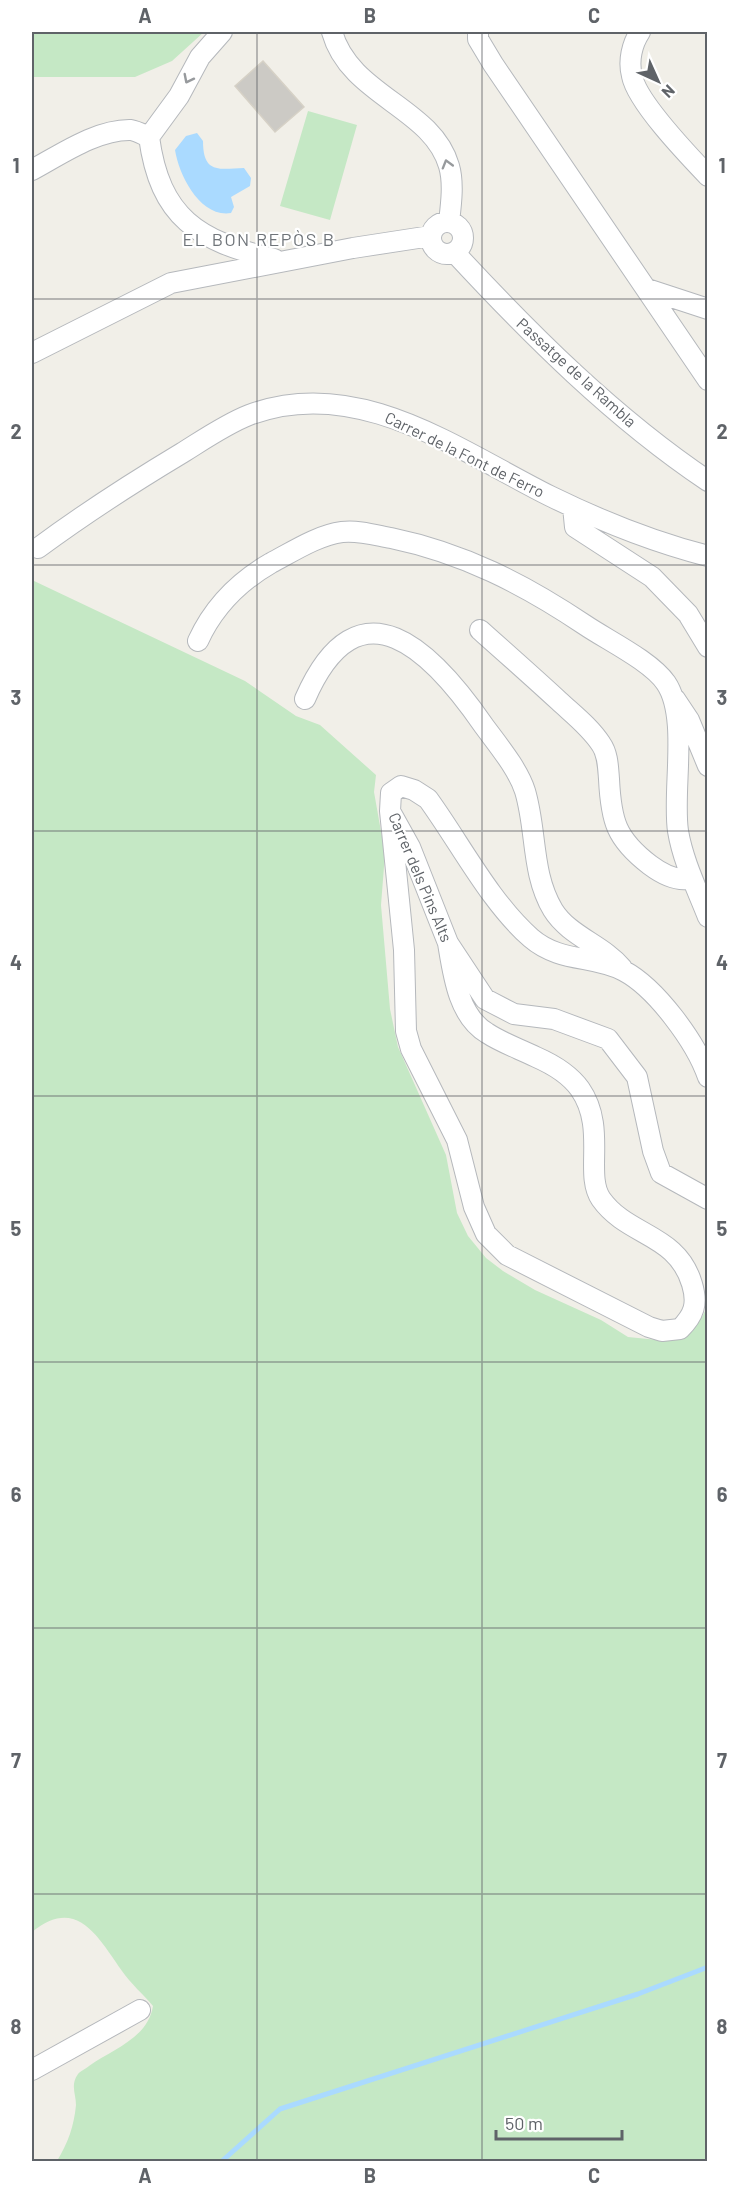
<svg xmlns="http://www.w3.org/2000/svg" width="739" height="2193" font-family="Barlow,sans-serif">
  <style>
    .green { fill: #c5e8c5 }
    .water { fill: #aadaff }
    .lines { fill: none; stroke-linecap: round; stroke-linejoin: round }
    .stream { stroke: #aadaff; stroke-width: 5 }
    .building { fill: #cccac5; stroke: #d6d1c6; stroke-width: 1.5 }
    .minor-casing { stroke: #b5b8bc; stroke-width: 22 }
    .minor { stroke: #fff; stroke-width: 20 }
    .oneway { stroke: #979a9d }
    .grid { fill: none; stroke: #5f6368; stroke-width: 1.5; stroke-opacity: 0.55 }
    .labels { text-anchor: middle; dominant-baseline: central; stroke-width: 4.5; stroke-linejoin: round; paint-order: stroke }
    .street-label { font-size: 16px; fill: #5f6368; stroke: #fff }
    .neighbourhood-label { font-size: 18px; letter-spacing: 1.5px; fill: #70757a; stroke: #fff }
    .neatline { fill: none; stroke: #5f6368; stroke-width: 2 }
    .grid-label { font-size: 20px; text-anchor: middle; font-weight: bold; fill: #5f6368 }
  </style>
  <rect width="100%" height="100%" fill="#f1efe8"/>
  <path class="green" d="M 32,32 L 204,32 L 172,61 L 135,77 L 32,77 Z
    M 308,111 L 357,125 L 330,220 L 280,206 Z
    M 32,580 L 245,681 L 296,716 L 320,725 L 376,775 L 374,792 L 385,854 L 381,905 L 390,1009 L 398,1047 L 446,1155 L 457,1213 L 468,1236 L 486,1258 L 503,1271 L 535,1290 L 601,1320 L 628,1337 L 658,1340 L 680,1332 L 702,1317 L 707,1307 L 707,2161 L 57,2161 C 68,2143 74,2126 76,2105 C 76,2094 70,2085 78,2074 C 80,2071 86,2069 89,2066 C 113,2049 148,2038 153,2006 C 143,1994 131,1984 122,1971 C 97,1936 77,1896 32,1932 Z"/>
  <path class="water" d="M 197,133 L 203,141 C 203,174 219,169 244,168 L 251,178 L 250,186 L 231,197 L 234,207 L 231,213 C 200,218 179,175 175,150 L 186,136 Z"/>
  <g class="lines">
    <path class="stream" d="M 221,2162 L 280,2109 L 638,1994 L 708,1967"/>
  </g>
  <path class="building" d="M 263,61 L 304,107 L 275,132 L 235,86 Z"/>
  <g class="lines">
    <defs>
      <path id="minor" d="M 332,32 C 350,96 432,107 449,166 C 454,183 451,205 449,222
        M 478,32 L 478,39 L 493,64 L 708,380
        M 640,32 C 632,44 628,61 632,76 C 637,102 688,155 708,176
        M 149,137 C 160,218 198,241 274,259
        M 149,137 L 179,96 L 200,57 L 222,32
        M 32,170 C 60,155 97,129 131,130 C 137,131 144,135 149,137
        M431 238a16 16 0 1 1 32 0a16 16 0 1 1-32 0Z
        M 455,253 C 531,335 614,418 708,481
        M 647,289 L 708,309
        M 32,353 L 171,283 L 353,248 L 431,236
        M 573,507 L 575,527 L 652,577 L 688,614 L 708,647
        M 38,548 C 84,514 132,483 182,453 C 203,440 226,424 249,415 C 357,374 458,450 550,496 C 601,521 653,542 708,556
        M 480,630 C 507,654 533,677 559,701 C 573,714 590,727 601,744 C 608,754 608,767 609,779 C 611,821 616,839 650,865 C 662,874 678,882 692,878
        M 198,641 C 214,606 238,582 271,563 C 292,552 318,535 342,532 C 358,530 375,535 391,538 C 463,553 524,584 585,625 C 607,640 651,661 666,683 C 689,717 672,791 678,831 C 683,861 697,889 708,917
        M 305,699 C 359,575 433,652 484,726 C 498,745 518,769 525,791 C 537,831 531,873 553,910 C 569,936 603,945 622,968
        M 675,699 L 689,720 L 708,766
        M 390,811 L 404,950 L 406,1031 L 411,1049 L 457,1140 L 474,1207 L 486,1234 L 507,1255 L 649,1327 L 662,1331 L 680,1329 C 694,1315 698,1304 692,1284 C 677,1233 628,1237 601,1199 C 584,1174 607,1128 580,1089 C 570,1075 552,1064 536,1057 C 520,1049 502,1043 487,1033 C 458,1016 453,973 448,943
        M 708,1077 C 696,1042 656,988 624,971 C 594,955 560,963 531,938 C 490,902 460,843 428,799 L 414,790 L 401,786 L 391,793 L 390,811 L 410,847 L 448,943 L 485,999 L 514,1014 L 554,1019 L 608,1039 L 637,1077 L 653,1151 L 661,1173 L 708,1199
        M 32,2070 L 140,2010"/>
    </defs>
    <use href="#minor" class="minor-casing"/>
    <use href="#minor" class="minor"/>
  </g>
  <defs><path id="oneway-chevron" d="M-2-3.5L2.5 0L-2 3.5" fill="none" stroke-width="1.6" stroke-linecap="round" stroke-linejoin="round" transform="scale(1.5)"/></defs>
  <g class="oneway">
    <use href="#oneway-chevron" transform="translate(188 79) rotate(117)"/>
    <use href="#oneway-chevron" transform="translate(447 164) rotate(-106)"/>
  </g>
  <path class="grid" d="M 257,32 L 257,2162M 482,32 L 482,2162M 32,299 L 708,299M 32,565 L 708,565M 32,831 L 708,831M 32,1096 L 708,1096M 32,1362 L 708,1362M 32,1628 L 708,1628M 32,1894 L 708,1894"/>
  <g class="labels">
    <g class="street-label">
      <text transform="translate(577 372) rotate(42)">Passatge de la Rambla</text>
      <text transform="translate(465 454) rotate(26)">Carrer de la Font de Ferro</text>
      <text transform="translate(421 877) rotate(67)">Carrer dels Pins Alts</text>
    </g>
    <g class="neighbourhood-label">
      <text x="259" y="239">EL BON REPÒS B</text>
    </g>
  </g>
  <rect width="739" height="2193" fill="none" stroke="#ffffff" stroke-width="66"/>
  <g transform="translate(658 81) rotate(135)" stroke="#ffffff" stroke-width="4.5" paint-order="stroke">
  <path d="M0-4.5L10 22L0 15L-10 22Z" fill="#5f6368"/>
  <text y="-9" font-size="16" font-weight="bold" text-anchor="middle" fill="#5f6368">N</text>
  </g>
  <path d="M496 2130v9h126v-9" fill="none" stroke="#5f6368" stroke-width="3"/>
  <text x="505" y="2130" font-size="18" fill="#5f6368" stroke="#ffffff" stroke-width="4.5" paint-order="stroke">50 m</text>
  <rect x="33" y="33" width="673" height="2127" class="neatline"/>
  <g class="grid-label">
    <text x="145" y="23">A</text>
    <text x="370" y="23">B</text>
    <text x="594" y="23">C</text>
    <text x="16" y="173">1</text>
    <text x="722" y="173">1</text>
    <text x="16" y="439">2</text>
    <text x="722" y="439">2</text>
    <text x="16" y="705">3</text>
    <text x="722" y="705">3</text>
    <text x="16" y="970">4</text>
    <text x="722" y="970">4</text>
    <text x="16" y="1236">5</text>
    <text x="722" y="1236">5</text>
    <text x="16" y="1502">6</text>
    <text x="722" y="1502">6</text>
    <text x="16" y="1768">7</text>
    <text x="722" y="1768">7</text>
    <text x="16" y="2034">8</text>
    <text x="722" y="2034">8</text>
    <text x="145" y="2183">A</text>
    <text x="370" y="2183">B</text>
    <text x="594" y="2183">C</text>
  </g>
</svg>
